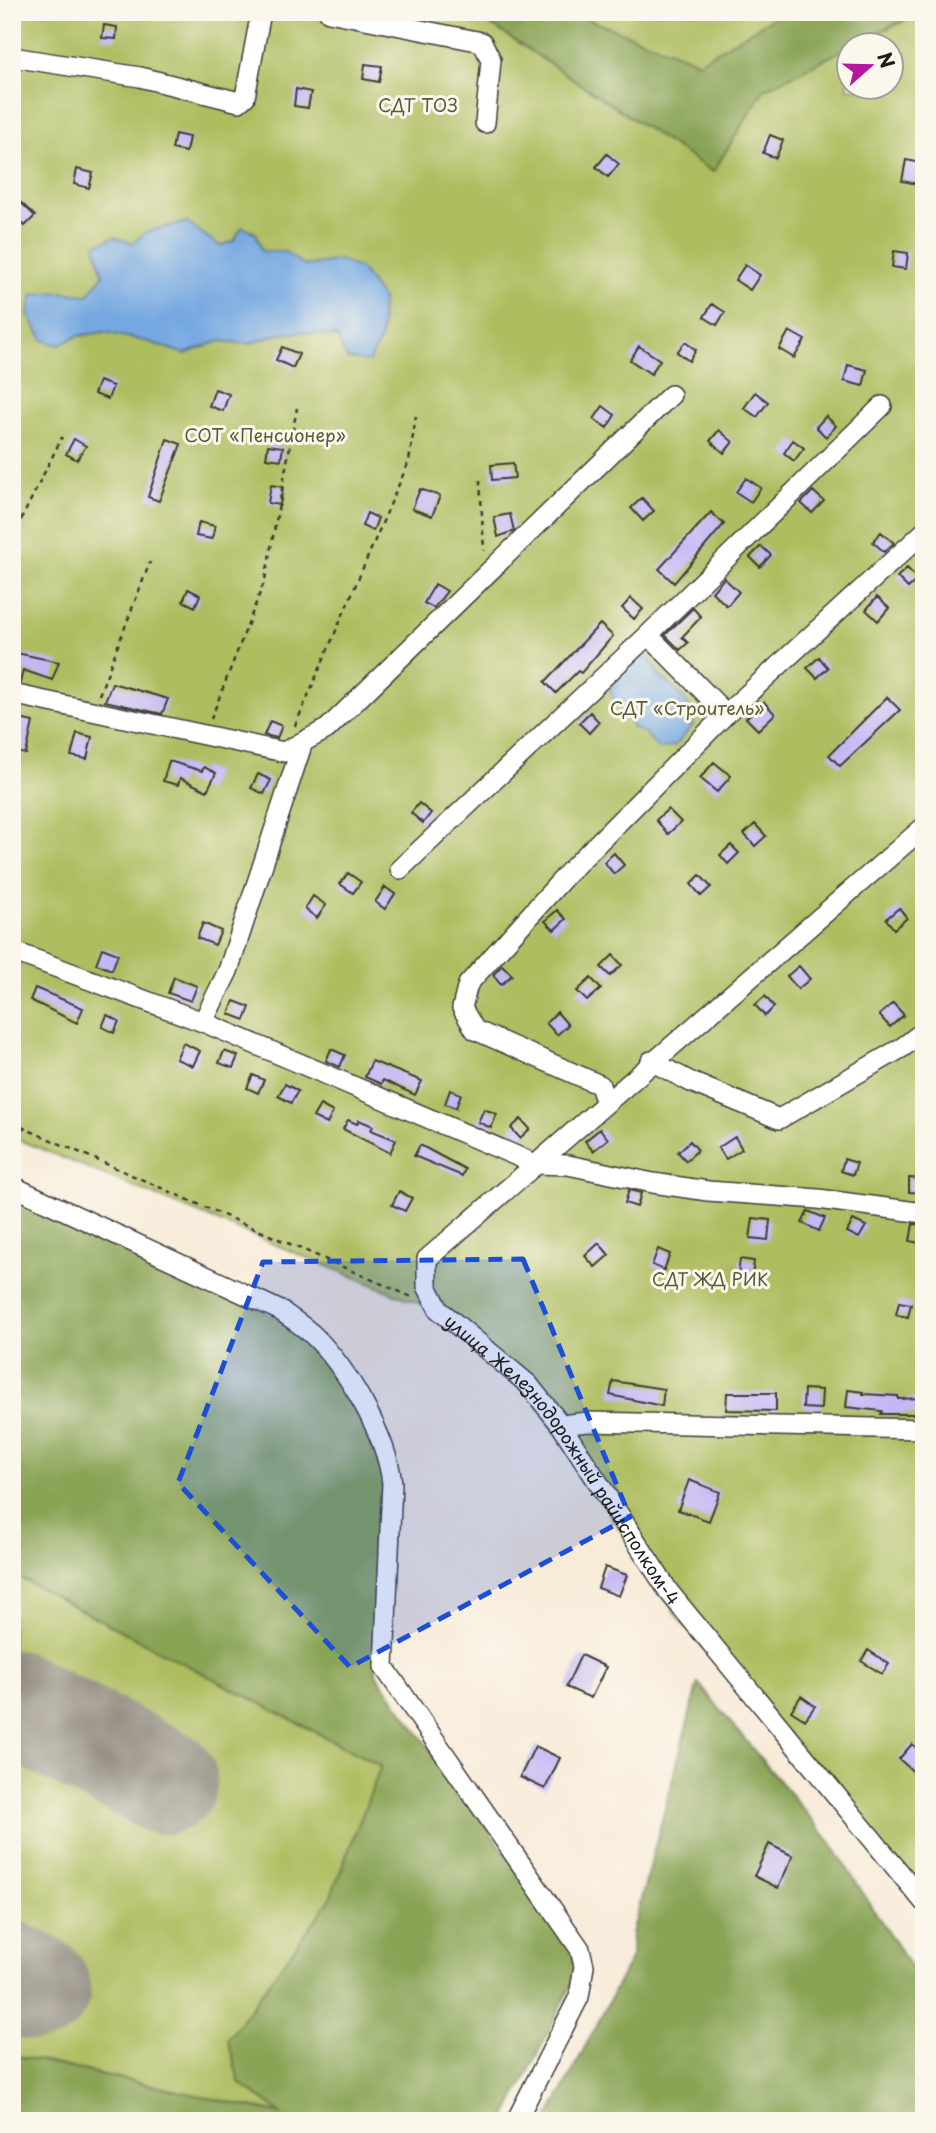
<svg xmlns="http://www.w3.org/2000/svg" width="936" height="2133" font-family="'Playpen Sans',sans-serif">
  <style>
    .green { fill: #aebd60; stroke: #656c3e; stroke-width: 2 }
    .forest { fill: #8aa456; stroke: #536039; stroke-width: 2 }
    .water { fill: #75a8e1; stroke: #48627e; stroke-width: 2 }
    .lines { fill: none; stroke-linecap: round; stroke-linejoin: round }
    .runway { stroke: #8a847a; stroke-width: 107 }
    .building { fill: #c4b7f4 }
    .minor-casing { stroke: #3d3b38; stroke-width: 22 }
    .path { stroke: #3d3b38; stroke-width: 2.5; stroke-dasharray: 5 5; stroke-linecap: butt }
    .minor { stroke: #fff; stroke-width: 19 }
    .marked { fill: #1d4ed8; fill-opacity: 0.2; stroke: #1d4ed8; stroke-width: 5; stroke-dasharray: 14 9; stroke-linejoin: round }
    .labels { text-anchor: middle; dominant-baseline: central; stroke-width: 6; stroke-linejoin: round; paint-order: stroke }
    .park-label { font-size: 18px; fill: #565c37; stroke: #fbf7ec }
    .street-label { font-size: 18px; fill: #1c1c1c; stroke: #fbf7ec }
  </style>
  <rect width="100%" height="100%" fill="#fbf7ec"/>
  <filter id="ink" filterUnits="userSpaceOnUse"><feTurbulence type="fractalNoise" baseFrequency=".0143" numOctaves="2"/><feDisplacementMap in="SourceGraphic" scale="14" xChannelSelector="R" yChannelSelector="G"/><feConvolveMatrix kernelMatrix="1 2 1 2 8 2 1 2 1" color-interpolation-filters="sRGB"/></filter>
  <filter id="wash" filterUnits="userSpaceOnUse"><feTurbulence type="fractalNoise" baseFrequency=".00686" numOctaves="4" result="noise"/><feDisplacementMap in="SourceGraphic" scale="28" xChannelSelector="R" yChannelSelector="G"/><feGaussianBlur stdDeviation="1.57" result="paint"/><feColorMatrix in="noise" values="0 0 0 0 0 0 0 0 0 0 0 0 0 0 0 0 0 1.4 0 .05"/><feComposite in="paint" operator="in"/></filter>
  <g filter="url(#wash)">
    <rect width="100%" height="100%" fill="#f8ebd8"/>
    <path class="green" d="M 12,12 L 472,12 L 713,172 L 764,89 L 848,47 L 848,88 L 890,88 L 890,46 L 852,45 L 924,12 L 924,1909 L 678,1617 L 523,1383 L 425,1306 L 12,1137 Z
      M 569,12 L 783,12 L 699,62 Z
      M 12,1574 L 381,1766 L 329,1901 L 228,2039 L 284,2114 L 12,2055 L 12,2013 L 41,2019 L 69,1963 L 12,1933 Z"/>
    <path class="forest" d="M 472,12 L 569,12 L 699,62 L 783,12 L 920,12 L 764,89 L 713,172 Z
      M 12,1195 L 287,1322 L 337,1371 L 370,1434 L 385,1473 L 376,1674 L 573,1948 L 576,1976 L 504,2121 L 12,2121 L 12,2055 L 282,2114 L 239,2082 L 228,2039 L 329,1901 L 381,1766 L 12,1574 Z
      M 698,1683 L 831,1843 L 924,1988 L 924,2121 L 547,2121 L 631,1958 L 632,1934 Z"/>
    <path class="water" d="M 186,222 L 220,246 L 234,241 L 242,227 L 256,233 L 262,251 L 285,252 L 305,266 L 339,260 L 361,269 L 382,299 L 381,338 L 369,362 L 347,359 L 337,337 L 303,332 L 276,335 L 249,344 L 220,341 L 185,354 L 149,342 L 104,332 L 78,336 L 59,345 L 44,341 L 28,314 L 33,294 L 58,292 L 88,295 L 103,275 L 95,245 L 114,237 L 133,243 L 146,232 Z
      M 648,656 L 660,677 L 674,687 L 690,707 L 694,724 L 676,745 L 659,749 L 645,733 L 633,728 C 625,713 611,704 610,687 L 631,661 Z"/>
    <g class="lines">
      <path class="runway" d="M 12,1703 L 164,1781
        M 12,1975 L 37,1988"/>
    </g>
    <g id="blocks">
      <path class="building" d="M 104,25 L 117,27 L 116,39 L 102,38 Z
        M 365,64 L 382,66 L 379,82 L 363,79 Z
        M 296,89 L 311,92 L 308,108 L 294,106 Z
        M 175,134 L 189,137 L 186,152 L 172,149 Z
        M 770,135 L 783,140 L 776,158 L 763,153 Z
        M 607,154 L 619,164 L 608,177 L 596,167 Z
        M 906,160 L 922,163 L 918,184 L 902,181 Z
        M 77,169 L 93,173 L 89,188 L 74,184 Z
        M 12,194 L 35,216 L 25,226 L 12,213 Z
        M 894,251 L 908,253 L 906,269 L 892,267 Z
        M 745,265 L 760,275 L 750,290 L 735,280 Z
        M 712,304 L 725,312 L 717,325 L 704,317 Z
        M 789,331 L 805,340 L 794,358 L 779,349 Z
        M 685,342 L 696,350 L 689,361 L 677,352 Z
        M 639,346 L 660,360 L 651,374 L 630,360 Z
        M 282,347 L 299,354 L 293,368 L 276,360 Z
        M 848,365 L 867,370 L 863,386 L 844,381 Z
        M 99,381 L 113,386 L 108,399 L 94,394 Z
        M 215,389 L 229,394 L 223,411 L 209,406 Z
        M 755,392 L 768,402 L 757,417 L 744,408 Z
        M 603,406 L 615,415 L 607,428 L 594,419 Z
        M 826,416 L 836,426 L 826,437 L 816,427 Z
        M 719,430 L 733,442 L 724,453 L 710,441 Z
        M 74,439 L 86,446 L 77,460 L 66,454 Z
        M 167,439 L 181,444 L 159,501 L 148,497 Z
        M 793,440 L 804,448 L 794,461 L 784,453 Z
        M 268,445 L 283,447 L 281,460 L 266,458 Z
        M 513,463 L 515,478 L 492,480 L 491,465 Z
        M 746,478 L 761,488 L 751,502 L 736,492 Z
        M 271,485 L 283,487 L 280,505 L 268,503 Z
        M 420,489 L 440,496 L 432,516 L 412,509 Z
        M 813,491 L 824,501 L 812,513 L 801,503 Z
        M 642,498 L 654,511 L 643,521 L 631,508 Z
        M 711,512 L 724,524 L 674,583 L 659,569 Z
        M 367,513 L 378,518 L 373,531 L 362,526 Z
        M 510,514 L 514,531 L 498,537 L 494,517 Z
        M 199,522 L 215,526 L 212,539 L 196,536 Z
        M 881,532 L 894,543 L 884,552 L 873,542 Z
        M 761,546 L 771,555 L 760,567 L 750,557 Z
        M 907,568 L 918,579 L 908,588 L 897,577 Z
        M 724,578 L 739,592 L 727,606 L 712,592 Z
        M 435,584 L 447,591 L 434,608 L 424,603 Z
        M 188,589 L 200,595 L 195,607 L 183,601 Z
        M 877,597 L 889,608 L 878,621 L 866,610 Z
        M 631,598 L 643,609 L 634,619 L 622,608 Z
        M 693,608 L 701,617 L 682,637 L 688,643 L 680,650 L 665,635 Z
        M 600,624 L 613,636 L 581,673 L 578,671 L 556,693 L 545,682 Z
        M 12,652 L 59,662 L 52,680 L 23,670 L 20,683 L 12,682 Z
        M 819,657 L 828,668 L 817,678 L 807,668 Z
        M 112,683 L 168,699 L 162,714 L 105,701 Z
        M 887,697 L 900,710 L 840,766 L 829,755 Z
        M 764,702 L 775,714 L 758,730 L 746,718 Z
        M 590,712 L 599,722 L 589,733 L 579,723 Z
        M 16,718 L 33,722 L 26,754 L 12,751 Z
        M 270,721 L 282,726 L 277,738 L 264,735 Z
        M 77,733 L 92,737 L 87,759 L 71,756 Z
        M 169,761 L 202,771 L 204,767 L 216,773 L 207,791 L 180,778 L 178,785 L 163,781 Z
        M 714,762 L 731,776 L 717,792 L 700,778 Z
        M 258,774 L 271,780 L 264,794 L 251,788 Z
        M 419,803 L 431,813 L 423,823 L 411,813 Z
        M 668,809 L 681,822 L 668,834 L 656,820 Z
        M 755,824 L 766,836 L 755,846 L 744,834 Z
        M 731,845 L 739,853 L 728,864 L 720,855 Z
        M 614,853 L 624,865 L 614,874 L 604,862 Z
        M 348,873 L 361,882 L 353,893 L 340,884 Z
        M 700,875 L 711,887 L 701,896 L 691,884 Z
        M 385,887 L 395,894 L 385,909 L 375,902 Z
        M 313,896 L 326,905 L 317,918 L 305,909 Z
        M 899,908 L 907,918 L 894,929 L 886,919 Z
        M 557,910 L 566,919 L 554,930 L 545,921 Z
        M 203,923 L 221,931 L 215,945 L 197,938 Z
        M 102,948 L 118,954 L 112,970 L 96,964 Z
        M 613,955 L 622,965 L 610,976 L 601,967 Z
        M 502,965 L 512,975 L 501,985 L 493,975 Z
        M 799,966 L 810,979 L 798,989 L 787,976 Z
        M 174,977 L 197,986 L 191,1001 L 168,993 Z
        M 591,978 L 601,989 L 587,1001 L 577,991 Z
        M 35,988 L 83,1008 L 77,1023 L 30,1000 Z
        M 765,996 L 774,1007 L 765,1016 L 755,1005 Z
        M 234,1001 L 250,1007 L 245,1020 L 229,1014 Z
        M 893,1003 L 904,1015 L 890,1027 L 879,1015 Z
        M 557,1012 L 568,1025 L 557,1035 L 546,1023 Z
        M 107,1015 L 119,1021 L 114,1033 L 102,1027 Z
        M 183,1043 L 200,1051 L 193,1066 L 176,1059 Z
        M 331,1049 L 345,1055 L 340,1067 L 326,1061 Z
        M 224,1051 L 238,1056 L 233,1068 L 219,1063 Z
        M 372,1061 L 422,1081 L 415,1095 L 383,1080 L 381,1084 L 365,1077 Z
        M 253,1075 L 264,1080 L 258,1093 L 247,1088 Z
        M 285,1084 L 298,1091 L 291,1103 L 278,1096 Z
        M 450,1090 L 461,1094 L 456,1108 L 445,1104 Z
        M 320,1105 L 333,1112 L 327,1124 L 313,1117 Z
        M 484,1109 L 497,1114 L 491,1128 L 478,1122 Z
        M 521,1119 L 530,1129 L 520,1138 L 511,1128 Z
        M 348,1120 L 357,1124 L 359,1120 L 373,1126 L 371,1130 L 396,1140 L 390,1153 L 343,1129 Z
        M 600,1129 L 608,1139 L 593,1151 L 585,1141 Z
        M 735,1137 L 742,1149 L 726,1159 L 718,1148 Z
        M 690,1141 L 698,1150 L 686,1161 L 678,1152 Z
        M 420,1145 L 465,1169 L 462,1176 L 414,1156 Z
        M 844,1159 L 857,1163 L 853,1175 L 841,1171 Z
        M 909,1178 L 924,1179 L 924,1193 L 909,1192 Z
        M 629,1190 L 641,1193 L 637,1207 L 625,1203 Z
        M 399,1191 L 412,1198 L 405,1211 L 392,1205 Z
        M 808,1211 L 825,1218 L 819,1231 L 802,1223 Z
        M 753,1218 L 770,1220 L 768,1240 L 750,1238 Z
        M 853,1220 L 866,1226 L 859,1238 L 847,1232 Z
        M 913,1224 L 924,1225 L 924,1244 L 910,1241 Z
        M 599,1243 L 609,1255 L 595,1267 L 585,1256 Z
        M 658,1249 L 670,1254 L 664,1270 L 652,1265 Z
        M 740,1259 L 754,1261 L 752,1277 L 738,1275 Z
        M 899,1302 L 911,1304 L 908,1317 L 896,1315 Z
        M 613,1381 L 664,1389 L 662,1406 L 610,1395 Z
        M 804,1389 L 822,1390 L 821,1409 L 803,1408 Z
        M 848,1390 L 863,1392 L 863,1394 L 898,1396 L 898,1399 L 924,1398 L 924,1414 L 881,1414 L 882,1411 L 846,1407 Z
        M 727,1393 L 776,1393 L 776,1411 L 726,1410 Z
        M 689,1480 L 720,1492 L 709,1521 L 678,1510 Z
        M 605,1567 L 627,1575 L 619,1596 L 598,1588 Z
        M 868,1650 L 889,1664 L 882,1674 L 861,1661 Z
        M 581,1655 L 606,1667 L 591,1698 L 566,1687 Z
        M 801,1696 L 815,1706 L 805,1720 L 791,1711 Z
        M 912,1744 L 924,1754 L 924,1764 L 916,1774 L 899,1759 Z
        M 535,1746 L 560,1758 L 545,1789 L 520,1777 Z
        M 769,1844 L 793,1856 L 778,1888 L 754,1876 Z"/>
    </g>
  </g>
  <g filter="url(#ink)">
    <use href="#blocks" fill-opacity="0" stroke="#3d3b38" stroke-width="2"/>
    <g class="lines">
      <defs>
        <g id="minor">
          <path d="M 329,12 L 482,42 L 491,60 L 485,123"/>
          <path d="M 12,57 L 140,77 L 239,102 L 245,97 L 261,12"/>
          <path d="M 648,635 L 726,714"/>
          <path d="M 12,694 L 284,752 L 327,729 L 671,395"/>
          <path id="s1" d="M 924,827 L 427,1259 L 427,1286 L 439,1310 L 528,1384 L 561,1425 L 669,1592 L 924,1902"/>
          <path d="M 400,869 L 648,635 L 882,406"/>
          <path d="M 12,951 L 203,1022 L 526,1160"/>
          <path d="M 203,1022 L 228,971 L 303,742"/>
          <path d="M 651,1061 L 691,1082 L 779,1119 L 903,1047 L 924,1031"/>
          <path d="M 605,1101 L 600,1085 L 475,1030 L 462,1008 L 468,984 L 568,873 L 726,714 L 924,532"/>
          <path d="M 534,1164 L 568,1165 L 653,1183 L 708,1191 L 818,1199 L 924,1213"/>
          <path d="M 12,1186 L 281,1311 C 292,1319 305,1327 315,1337 C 348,1370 387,1436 392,1483 L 384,1667 L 580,1949 L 584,1966 L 579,1997 L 516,2121"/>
          <path d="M 561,1425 L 587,1422 L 924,1429"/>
        </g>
      </defs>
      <use href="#minor" class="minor-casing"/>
      <path class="path" d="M 480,480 L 484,551
        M 12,538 L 62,437
        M 99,695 L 150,562
        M 211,719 L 265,580 L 297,408
        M 295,726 L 409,461 L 416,416
        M 12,1123 L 414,1298"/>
      <use href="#minor" class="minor"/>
    </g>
  </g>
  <path class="marked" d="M 523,1259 L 630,1517 L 350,1667 L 178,1483 L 263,1262 Z"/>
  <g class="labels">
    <g class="park-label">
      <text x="418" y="104">СДТ ТОЗ</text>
      <text x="265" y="434">СОТ «Пенсионер»</text>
      <text x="687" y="707">СДТ «Строитель»</text>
      <text x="710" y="1278">СДТ ЖД РИК</text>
    </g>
    <g class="street-label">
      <text stroke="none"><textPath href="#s1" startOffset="908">улица Железнодорожный райисполком-4</textPath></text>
    </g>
  </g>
  <rect width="936" height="2133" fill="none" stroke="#fbf7ec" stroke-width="42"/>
  <g transform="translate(870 66) rotate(70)"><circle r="33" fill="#fbf7ec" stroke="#a29f99" stroke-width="2"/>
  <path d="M0-5L12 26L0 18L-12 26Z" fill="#b5179e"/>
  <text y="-10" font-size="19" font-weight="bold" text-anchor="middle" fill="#1c1c1c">N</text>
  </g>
</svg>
